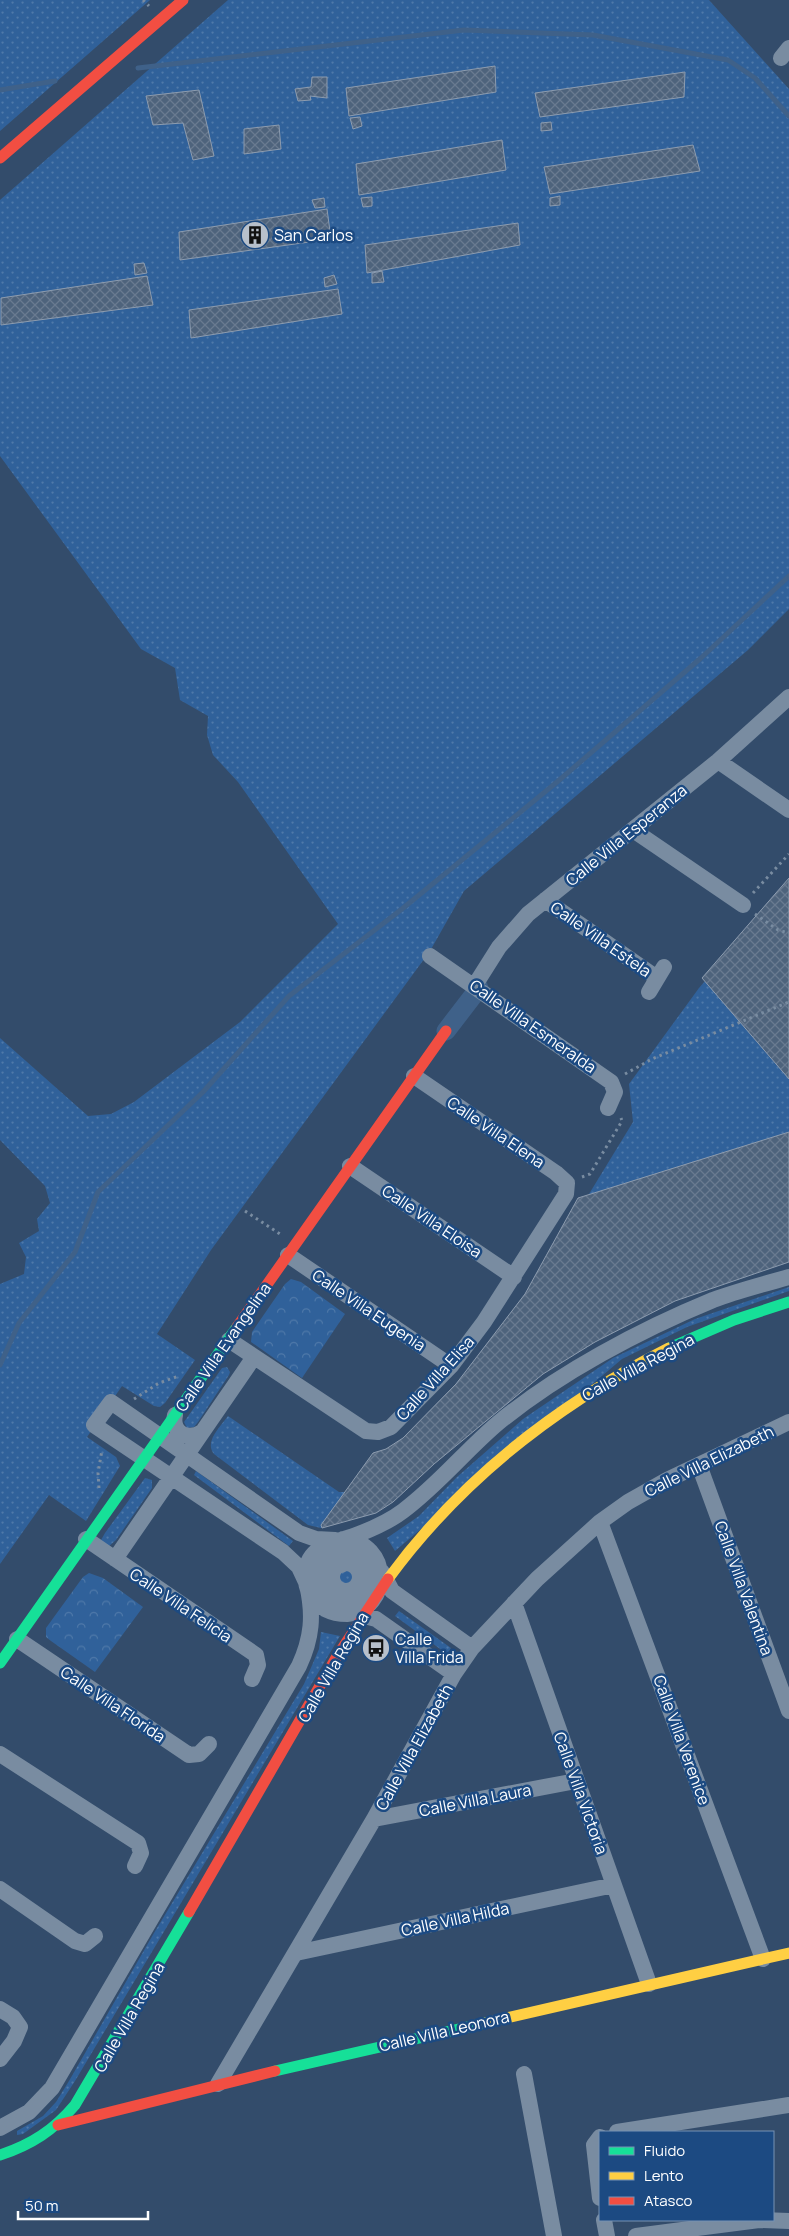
<svg xmlns="http://www.w3.org/2000/svg" width="789" height="2236" font-family="Manrope,sans-serif">
  <style>
    .grass { fill: url(#grass-dots) }
    .park { fill: url(#park-crowns) }
    .lines { fill: none; stroke-linecap: round; stroke-linejoin: round }
    .stream { stroke: #3f6189; stroke-width: 5 }
    .canal { stroke: #3f6189; stroke-width: 19 }
    .building { fill: url(#building-cross-hatch); stroke: #8d9caf }
    .path { stroke: #798ca1; stroke-width: 3; stroke-dasharray: 2.5 4; stroke-linecap: butt }
    .street { stroke: #798ca1; stroke-width: 16 }
    .fast { stroke: #16e098; stroke-width: 11 }
    .slow { stroke: #ffcf43; stroke-width: 11 }
    .jam { stroke: #f24e42; stroke-width: 11 }
    .labels { text-anchor: middle; dominant-baseline: central; stroke-width: 5; stroke-linejoin: round; paint-order: stroke }
    .poi-label { font-size: 16px; fill: #fff; stroke: #1c4a82; text-anchor: start }
    .street-label { font-size: 16px; fill: #fff; stroke: #1c4a82 }
  </style>
  <defs>
    <pattern id="grass-dots" width="8" height="8" patternUnits="userSpaceOnUse" patternTransform="scale(1.25)"><rect width="8" height="8" fill="#30619a"/><path d="M2 2h.1M6 6h.1" fill="none" stroke="#4f79a9" stroke-width="1.8" stroke-linecap="round"/></pattern>
    <pattern id="park-crowns" width="20" height="18" patternUnits="userSpaceOnUse" patternTransform="scale(1.25)"><rect width="20" height="18" fill="#30619a"/><path d="M2 6a3 3 0 1 1 6 0M12 15a3 3 0 1 1 6 0" fill="none" stroke="#4f79a9"/></pattern>
    <pattern id="building-cross-hatch" width="8" height="8" patternUnits="userSpaceOnUse" patternTransform="scale(1.25)"><rect width="8" height="8" fill="#4e637c"/><path d="M0 0l8 8M0 8l8-8" fill="none" stroke="#697a90"/></pattern>
  </defs>
  <rect width="100%" height="100%" fill="#334c6b"/>
  <path class="grass" d="M 0,0 L 150,0 L 0,131 Z
    M 228,0 L 709,0 L 789,89 L 789,609 L 748,650 L 464,891 L 430,951 L 211,1250 L 157,1334 L 195,1360 L 165,1403 L 160,1407 L 154,1406 L 122,1386 L 87,1437 L 116,1457 L 120,1466 L 86,1521 L 49,1495 L 0,1564 L 0,1284 L 24,1274 L 26,1257 L 19,1243 L 39,1231 L 37,1219 L 50,1203 L 45,1186 L 0,1140 L 0,1038 L 88,1116 L 111,1114 L 134,1102 L 240,1022 L 338,924 L 238,782 L 213,755 L 207,735 L 208,716 L 180,700 L 175,668 L 141,649 L 0,456 L 0,200 Z
    M 789,885 L 789,1260 L 693,1289 L 545,1368 L 341,1522 L 321,1528 L 308,1525 L 214,1454 C 204,1442 220,1427 228,1416 L 339,1492 L 347,1492 L 382,1456 L 430,1415 L 520,1307 L 633,1122 L 629,1084 L 699,988 Z
    M 789,1287 L 789,1291 L 687,1327 L 622,1359 L 395,1551 L 387,1538 L 419,1516 L 457,1477 L 523,1419 L 613,1358 L 695,1319 Z
    M 227,1367 L 230,1372 L 229,1375 L 198,1422 L 194,1427 L 187,1428 L 184,1422 L 222,1368 Z
    M 196,1471 L 293,1541 L 289,1546 L 194,1475 Z
    M 145,1478 L 152,1480 L 152,1488 L 116,1540 L 108,1547 L 101,1540 L 105,1533 Z
    M319 1578a26 26 0 1 1 52 0a26 26 0 1 1-52 0Z
    M 399,1611 L 451,1648 L 447,1654 L 395,1616 Z
    M 321,1632 L 340,1636 L 75,2081 L 56,2110 L 23,2134 L 17,2135 L 17,2131 L 43,2116 L 56,2102 L 69,2081 L 154,1933 L 304,1684 L 319,1649 Z"/>
  <path class="park" d="M 291,1279 L 301,1282 L 345,1314 L 302,1378 L 251,1342 L 252,1332 L 285,1284 Z
    M 89,1573 L 103,1578 L 143,1607 L 95,1672 L 51,1641 L 46,1637 L 46,1628 L 83,1577 Z"/>
  <g class="lines">
    <path class="stream" d="M 138,68 L 464,30 L 593,35 L 728,60 L 755,78 L 789,116
      M 0,90 L 55,81
      M 0,1365 L 19,1323 L 75,1252 L 98,1192 L 203,1092 L 289,996 L 402,909 L 557,782 L 701,658 L 789,576"/>
    <path class="canal" d="M 446,1031 L 479,988"/>
  </g>
  <path class="building" d="M 495,66 L 496,92 L 349,116 L 346,88 Z
    M 685,72 L 684,97 L 540,117 L 535,93 Z
    M 312,77 L 327,77 L 327,98 L 310,96 L 311,100 L 298,101 L 295,89 L 311,87 Z
    M 199,90 L 214,156 L 193,160 L 183,123 L 153,125 L 146,96 Z
    M 360,117 L 362,126 L 353,129 L 350,118 Z
    M 551,122 L 552,130 L 541,131 L 541,123 Z
    M 279,125 L 281,149 L 244,154 L 244,129 Z
    M 502,140 L 506,170 L 359,195 L 356,164 Z
    M 693,145 L 700,171 L 550,194 L 544,167 Z
    M 560,196 L 560,205 L 550,206 L 550,198 Z
    M 372,197 L 372,206 L 363,207 L 361,198 Z
    M 324,198 L 325,207 L 315,208 L 312,200 Z
    M 327,209 L 331,239 L 180,260 L 179,232 Z
    M 518,223 L 520,245 L 367,273 L 365,245 Z
    M 144,263 L 147,273 L 135,275 L 134,264 Z
    M 382,271 L 384,282 L 372,283 L 372,273 Z
    M 334,275 L 337,284 L 325,287 L 324,278 Z
    M 147,276 L 153,305 L 1,325 L 1,298 Z
    M 338,289 L 342,314 L 191,338 L 189,310 Z
    M 789,878 L 789,1079 L 702,978 Z
    M 789,1132 L 789,1262 L 675,1301 L 595,1342 L 543,1374 L 434,1464 L 393,1502 L 376,1513 L 322,1528 L 321,1525 L 373,1453 L 386,1449 L 403,1438 L 456,1384 L 525,1294 L 578,1198 Z"/>
  <g class="lines">
    <path class="path" d="M 143,0 L 149,6
      M 753,893 L 789,854
      M 755,914 L 778,930 L 789,933
      M 625,1074 L 652,1059 L 789,1002
      M 582,1177 L 590,1174 L 622,1121 L 621,1118
      M 245,1211 L 280,1234
      M 134,1399 L 159,1383 L 179,1376
      M 99,1488 L 98,1473 L 102,1450"/>
    <path class="street" d="M 781,58 L 789,48
      M 718,761 L 789,810
      M 633,830 L 743,905
      M 545,900 L 657,978
      M 430,956 L 611,1082 L 615,1092 L 608,1108
      M 475,985 L 499,947 L 528,914 L 718,761 L 789,697
      M 649,992 L 664,967
      M 350,1166 L 514,1277
      M 288,1255 L 451,1366
      M 229,1340 L 366,1431 L 378,1432 L 391,1427 L 451,1366 L 484,1322 L 566,1194 L 567,1183 L 556,1173 L 414,1076
      M 175,1415 C 171,1433 188,1441 202,1432
      M 699,1465 L 789,1711
      M 600,1522 L 763,1959
      M 86,1539 L 256,1655 L 258,1665 L 252,1679
      M 343,1539 C 392,1543 392,1609 347,1614 C 339,1614 331,1612 325,1609 C 315,1603 307,1593 306,1581 C 303,1544 334,1544 359,1534 C 374,1528 390,1521 403,1511 C 438,1485 465,1451 498,1423 C 559,1373 640,1330 713,1300 C 737,1291 764,1284 789,1277
      M320 1577a25 25 0 1 1 50 0a25 25 0 1 1-50 0Z
      M 115,1559 L 254,1357
      M332 1577a14 14 0 1 1 28 0a14 14 0 1 1-28 0Z
      M 382,1572 L 392,1591 L 472,1648
      M 306,1582 L 299,1567 L 283,1552 L 94,1425 L 111,1402 L 299,1533 L 316,1539 L 335,1540 L 341,1565
      M 514,1603 L 649,1984
      M 354,1613 L 376,1619 L 454,1674
      M 17,1639 L 189,1755 L 199,1754 L 209,1744
      M 0,1754 L 138,1843 L 141,1853 L 135,1866
      M 374,1819 L 576,1781
      M 0,1889 L 75,1941 L 85,1944 L 95,1936
      M 296,1953 L 614,1885
      M 0,2009 L 13,2017 L 20,2027 L 14,2041 L 0,2059
      M 524,2074 L 554,2236
      M 218,2084 L 374,1819 L 454,1674 L 472,1648 L 537,1579 L 600,1522 L 628,1502 L 667,1480 L 789,1422
      M 0,2128 L 29,2112 L 52,2088 L 299,1666 C 312,1638 314,1615 307,1585 L 333,1582
      M 617,2132 L 789,2105
      M 600,2137 L 594,2145 L 600,2198
      M 604,2220 L 607,2236
      M 636,2236 L 759,2220 L 789,2221"/>
    <path class="fast" d="M 669,1348 L 734,1320 L 789,1302
      M 0,1663 L 237,1327
      M 275,2071 L 485,2023
      M 0,2155 C 31,2145 54,2130 75,2105 L 189,1912"/>
    <path class="slow" d="M 388,1579 C 462,1478 558,1404 669,1348
      M 485,2023 L 789,1953"/>
    <path class="jam" d="M 0,158 L 183,0
      M 237,1327 L 446,1031
      M 189,1912 L 336,1658 L 388,1579
      M 58,2125 L 275,2071"/>
  </g>
  <defs>
    <symbol id="building-disc" viewBox="-11 -11 22 22"><circle r="9.5" fill="#b8c0cb" stroke="#1c4a82"/><path d="M-4-6H4V6H1V3H-1V6H-4ZM-2.5-4.3h1.7v1.8h-1.7ZM.8-4.3h1.7v1.8H.8ZM-2.5-1h1.7V.8h-1.7ZM.8-1h1.7V.8H.8Z" fill="#111"/></symbol>
    <symbol id="bus-disc" viewBox="-11 -11 22 22"><circle r="9.5" fill="#b8c0cb" stroke="#1c4a82"/><path d="M-5-6H5V4H4V6H2V4H-2V6H-4V4H-5ZM-3.5-4V0h7V-4ZM-3.5 1.2v1.5H-2V1.2ZM2 1.2v1.5H3.5V1.2Z" fill="#111"/></symbol>
  </defs>
  <g fill-rule="evenodd">
    <use href="#building-disc" x="239" y="219" width="32" height="32"/>
    <use href="#bus-disc" x="360" y="1632" width="32" height="32"/>
  </g>
  <g class="labels">
    <g class="poi-label">
      <text x="274" y="235">San Carlos</text>
      <text x="395" y="1639">Calle<tspan x="395" dy="18">Villa Frida</tspan></text>
    </g>
    <g class="street-label">
      <text transform="translate(626 835) rotate(-39)">Calle Villa Esperanza</text>
      <text transform="translate(601 939) rotate(35)">Calle Villa Estela</text>
      <text transform="translate(533 1026) rotate(35)">Calle Villa Esmeralda</text>
      <text transform="translate(496 1132) rotate(34)">Calle Villa Elena</text>
      <text transform="translate(432 1221) rotate(34)">Calle Villa Eloisa</text>
      <text transform="translate(369 1310) rotate(34)">Calle Villa Eugenia</text>
      <text transform="translate(223 1347) rotate(-55)">Calle Villa Evangelina</text>
      <text transform="translate(638 1367) rotate(-28)">Calle Villa Regina</text>
      <text transform="translate(435 1378) rotate(-48)">Calle Villa Elisa</text>
      <text transform="translate(709 1461) rotate(-26)">Calle Villa Elizabeth</text>
      <text transform="translate(744 1588) rotate(70)">Calle Villa Valentina</text>
      <text transform="translate(181 1605) rotate(34)">Calle Villa Felicia</text>
      <text transform="translate(333 1667) rotate(-60)">Calle Villa Regina</text>
      <text transform="translate(113 1704) rotate(34)">Calle Villa Florida</text>
      <text transform="translate(682 1740) rotate(70)">Calle Villa Verenice</text>
      <text transform="translate(414 1747) rotate(-61)">Calle Villa Elizabeth</text>
      <text transform="translate(581 1793) rotate(70)">Calle Villa Victoria</text>
      <text transform="translate(475 1800) rotate(-11)">Calle Villa Laura</text>
      <text transform="translate(455 1919) rotate(-12)">Calle Villa Hilda</text>
      <text transform="translate(129 2017) rotate(-60)">Calle Villa Regina</text>
      <text transform="translate(444 2031) rotate(-13)">Calle Villa Leonora</text>
    </g>
  </g>
  <rect x="599" y="2131" width="175" height="90" fill="#1c4a82" stroke="#7792b4"/>
  <rect x="609" y="2147" width="25" height="8" fill="#16e098" stroke="#7792b4"/>
  <text x="644" y="2156" font-size="15" fill="#ffffff">Fluido</text>
  <rect x="609" y="2172" width="25" height="8" fill="#ffcf43" stroke="#7792b4"/>
  <text x="644" y="2181" font-size="15" fill="#ffffff">Lento</text>
  <rect x="609" y="2197" width="25" height="8" fill="#f24e42" stroke="#7792b4"/>
  <text x="644" y="2206" font-size="15" fill="#ffffff">Atasco</text>
  <path d="M18 2211v8h130v-8" fill="none" stroke="#ffffff" stroke-width="2.5"/>
  <text x="25" y="2211" font-size="15" fill="#ffffff" stroke="#1c4a82" stroke-width="4" paint-order="stroke">50 m</text>
</svg>
